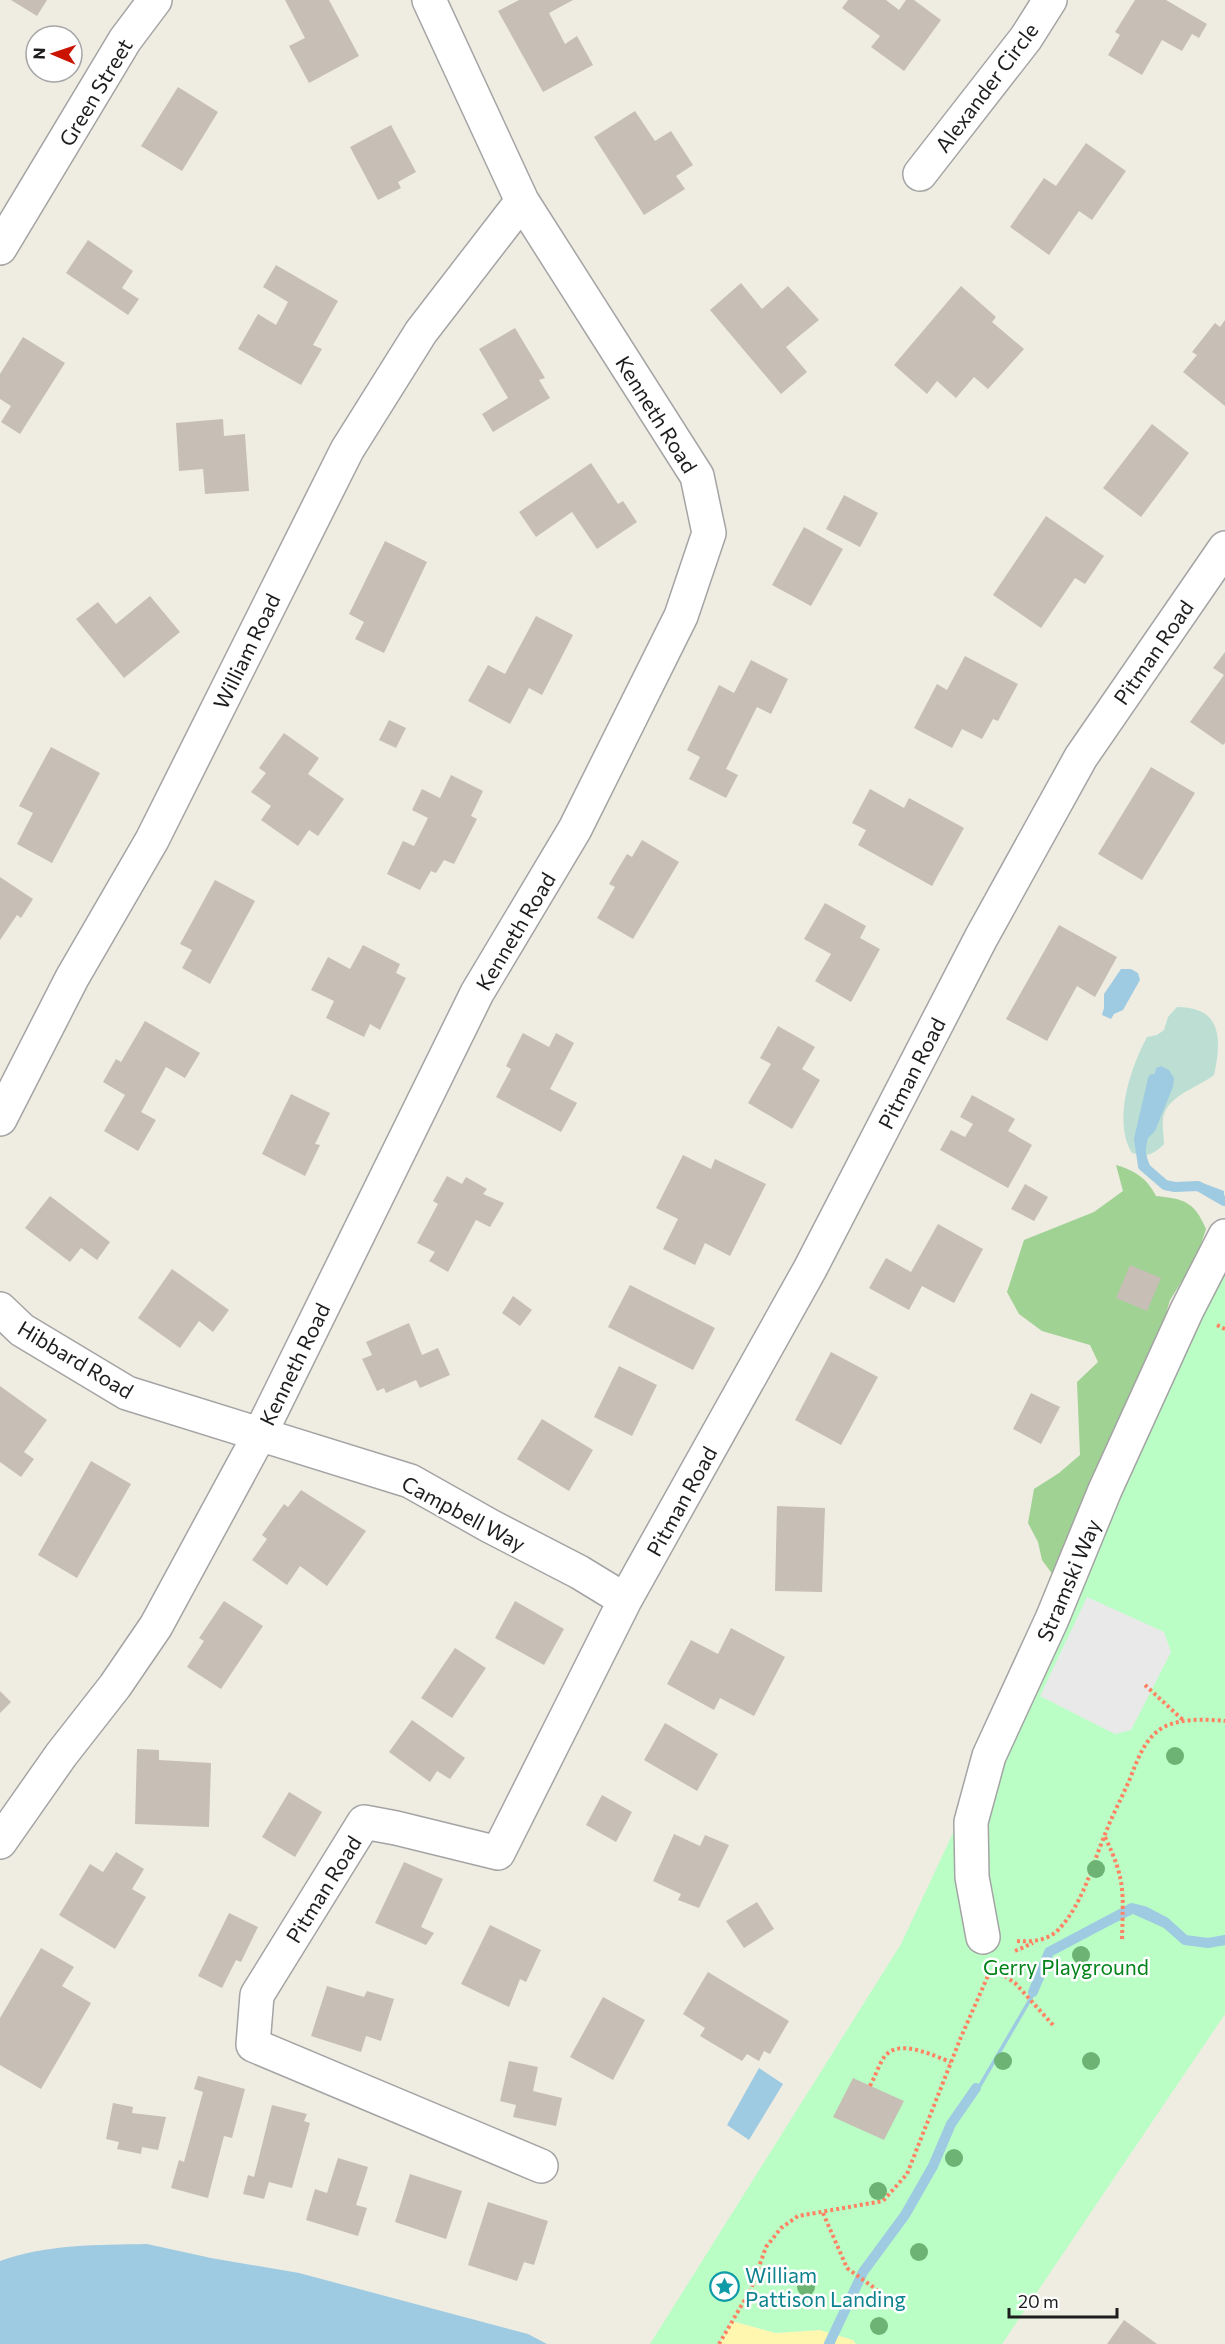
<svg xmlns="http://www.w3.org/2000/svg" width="1225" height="2344" font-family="Commissioner,sans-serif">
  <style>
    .forest { fill: #9fd293 }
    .wetland { fill: #bddfd3 }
    .sand { fill: #fff7b0 }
    .park { fill: #bafec6 }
    .parking { fill: #e9e9e9 }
    .water { fill: #9ecbe1 }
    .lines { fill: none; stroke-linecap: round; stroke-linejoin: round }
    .stream { stroke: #9ecbe1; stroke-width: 10 }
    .building { fill: #c7bfb5 }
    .minor-casing { stroke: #a4a4a4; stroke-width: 36 }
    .path { stroke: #ff8363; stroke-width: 4; stroke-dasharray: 3 3; stroke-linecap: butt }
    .minor { stroke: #fff; stroke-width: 33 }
    .tree { fill: #6db374 }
    .labels { text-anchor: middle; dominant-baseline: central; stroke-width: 5; stroke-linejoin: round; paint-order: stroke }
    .street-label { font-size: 21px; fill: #1d1d1d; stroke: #fff }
    .park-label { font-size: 21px; fill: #02841a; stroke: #fff }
    .culture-label { font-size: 21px; fill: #0d838f; stroke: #fff; text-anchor: start }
  </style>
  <rect width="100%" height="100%" fill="#efece2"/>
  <path class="forest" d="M 1116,1165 C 1134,1170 1147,1178 1156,1196 C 1184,1199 1194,1201 1206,1229 L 1196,1259 L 1170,1300 L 1156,1348 L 1053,1575 L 1042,1560 L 1038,1542 L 1028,1523 L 1034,1489 L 1059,1473 L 1080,1455 L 1077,1382 L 1098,1362 L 1090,1345 L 1042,1331 L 1019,1314 L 1007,1292 L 1024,1240 L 1094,1212 L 1123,1191 Z"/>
  <path class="wetland" d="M 1177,1007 C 1222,1007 1222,1039 1214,1075 C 1197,1088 1164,1097 1163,1120 C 1162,1128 1164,1136 1164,1144 C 1153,1155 1147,1157 1132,1153 C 1112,1121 1131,1067 1147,1037 L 1157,1035 L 1164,1030 L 1168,1017 Z"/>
  <path class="sand" d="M 732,2321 L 776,2333 L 820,2330 L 853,2340 L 856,2344 L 719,2344 Z"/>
  <path class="park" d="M 1225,1252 L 1225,2014 L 1002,2344 L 856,2344 L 853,2340 L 820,2330 L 776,2333 L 732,2321 L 719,2344 L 650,2344 L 901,1944 Z"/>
  <path class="parking" d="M 1087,1597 L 1164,1632 L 1171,1652 L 1131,1730 L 1115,1734 L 1040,1696 Z"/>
  <path class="water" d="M 1121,969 L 1131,969 L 1138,973 L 1140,980 L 1123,1010 L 1114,1014 L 1111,1019 L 1102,1015 L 1104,1008 L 1104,994 Z
    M 1161,1066 L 1169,1070 L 1174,1078 L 1173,1087 L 1155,1131 L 1148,1138 L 1145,1152 L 1150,1166 L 1168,1182 L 1200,1182 L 1224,1191 L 1224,1201 L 1198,1186 L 1175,1187 L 1165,1185 L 1144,1167 L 1139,1139 L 1156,1068 Z
    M 1132,1908 L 1144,1911 L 1165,1922 L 1185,1940 L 1208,1943 L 1225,1940 L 1225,1945 L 1208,1947 L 1182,1943 L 1164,1928 L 1133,1914 L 1051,1954 L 1043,1981 L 980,2089 L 955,2126 L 937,2168 L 909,2217 L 868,2273 L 834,2344 L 829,2344 L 863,2272 L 905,2215 L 933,2166 L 951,2124 L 977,2087 L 1040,1979 L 1049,1952 Z
    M 759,2068 L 783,2084 L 749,2140 L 727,2125 Z
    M 147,2244 L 211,2258 L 299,2273 L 528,2334 L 547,2344 L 0,2344 L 0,2261 C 47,2244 98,2245 147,2244 Z"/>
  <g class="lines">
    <path class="stream" d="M 1153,1079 L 1139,1139 L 1143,1166 L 1165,1185 L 1175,1187 L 1198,1186 L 1224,1201
      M 1033,1992 L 1049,1952 L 1132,1908 L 1144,1911 L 1165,1922 L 1185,1940 L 1208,1943 L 1225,1940
      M 829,2344 L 863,2272 L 905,2215 L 933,2166 L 951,2124 L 976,2088"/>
  </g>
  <path class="building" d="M 11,0 L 47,0 L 37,16 Z
    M 285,0 L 329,0 L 359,56 L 309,83 L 289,46 L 305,38 Z
    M 519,0 L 573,0 L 549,13 L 565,44 L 577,36 L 593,65 L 543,92 L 498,11 Z
    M 848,0 L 886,0 L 899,10 L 906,0 L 914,0 L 941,20 L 904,71 L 871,47 L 880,36 L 842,8 Z
    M 1135,0 L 1166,0 L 1207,24 L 1199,38 L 1192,34 L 1182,51 L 1162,40 L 1142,75 L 1108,55 L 1120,35 L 1115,32 Z
    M 178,87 L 218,112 L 182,171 L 141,146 Z
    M 635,111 L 655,141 L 671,131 L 693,165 L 676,176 L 685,189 L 644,215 L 594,137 Z
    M 391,125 L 416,172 L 398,182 L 401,188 L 378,200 L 350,147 Z
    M 1086,143 L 1126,171 L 1092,220 L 1079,211 L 1049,255 L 1010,227 L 1044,178 L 1056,186 Z
    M 88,240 L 133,271 L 122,288 L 139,299 L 128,315 L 66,273 Z
    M 276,265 L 338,301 L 313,345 L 322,349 L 301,385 L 238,349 L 258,314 L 276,325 L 288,302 L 263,287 Z
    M 741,283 L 762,309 L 788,286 L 819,320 L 786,347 L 807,372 L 781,394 L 710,310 Z
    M 961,286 L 996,317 L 992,322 L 1024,349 L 988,389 L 974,377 L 956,398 L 937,381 L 927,394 L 894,365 Z
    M 1225,320 L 1225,406 L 1183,372 L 1197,355 L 1192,352 L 1215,323 L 1220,327 Z
    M 515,328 L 545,378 L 539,380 L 550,398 L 493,432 L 482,414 L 508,398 L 479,349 Z
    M 23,337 L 65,363 L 20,434 L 1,422 L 11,406 L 0,399 L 0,374 Z
    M 223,419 L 224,436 L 245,434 L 249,491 L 205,494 L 203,469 L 179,471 L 176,423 Z
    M 1152,424 L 1189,453 L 1141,517 L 1103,488 Z
    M 591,463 L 618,504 L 623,501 L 637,522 L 597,549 L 572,512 L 536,537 L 519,512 Z
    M 844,495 L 878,513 L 860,547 L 826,529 Z
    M 1046,516 L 1104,556 L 1085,584 L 1075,578 L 1041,628 L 993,595 Z
    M 804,527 L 843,549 L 811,606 L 772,585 Z
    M 385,541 L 427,562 L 384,653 L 355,639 L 364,622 L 349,614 Z
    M 150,596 L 180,632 L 124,678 L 76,619 L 98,602 L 116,624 Z
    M 536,616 L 573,635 L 542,695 L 529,688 L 510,724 L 468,701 L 488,665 L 505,674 Z
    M 1225,652 L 1225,743 L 1223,745 L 1190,722 L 1224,675 L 1213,668 Z
    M 965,656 L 1018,684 L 998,721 L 993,719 L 982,739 L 962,729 L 952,748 L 914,728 L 937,684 L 947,690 Z
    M 751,660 L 788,679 L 771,714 L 757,707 L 726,769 L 738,775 L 726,798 L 689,779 L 700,757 L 687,750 L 719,685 L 734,693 Z
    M 389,720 L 406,728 L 396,748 L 379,740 Z
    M 284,733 L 319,758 L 308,774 L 344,799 L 318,836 L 309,830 L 298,846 L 261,820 L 271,806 L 251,792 L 266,773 L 259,768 Z
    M 51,747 L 100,773 L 52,863 L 17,844 L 33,813 L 19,806 Z
    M 1151,767 L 1195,793 L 1142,880 L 1098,854 Z
    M 451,775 L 483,791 L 471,816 L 477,819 L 454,864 L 444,860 L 436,873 L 431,871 L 420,890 L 387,874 L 403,841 L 414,846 L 428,818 L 412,810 L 422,789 L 440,798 Z
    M 870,789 L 904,808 L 909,798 L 964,828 L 932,886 L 858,845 L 866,830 L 852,823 Z
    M 642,840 L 679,862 L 633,939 L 597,918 L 615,887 L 609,884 L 627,854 L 632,857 Z
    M 0,877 L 33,899 L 21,918 L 17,915 L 0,940 Z
    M 215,880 L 255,901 L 210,984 L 182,968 L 192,950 L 180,944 Z
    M 825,903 L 866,926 L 860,938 L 880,949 L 851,1002 L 815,981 L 831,954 L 804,939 Z
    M 1059,925 L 1117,957 L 1095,997 L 1077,986 L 1047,1041 L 1006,1019 Z
    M 363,945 L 400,964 L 396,973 L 406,978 L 380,1030 L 370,1024 L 364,1037 L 326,1018 L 334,1001 L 311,990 L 328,957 L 350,969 Z
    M 145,1021 L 200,1053 L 185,1078 L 166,1067 L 141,1112 L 156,1120 L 138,1151 L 104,1131 L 125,1095 L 103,1082 L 116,1059 L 121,1062 Z
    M 778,1026 L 815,1047 L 802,1069 L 820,1080 L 792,1129 L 748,1103 L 771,1064 L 760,1058 Z
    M 523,1033 L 549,1047 L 556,1033 L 574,1043 L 550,1089 L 577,1103 L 561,1132 L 496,1097 L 511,1069 L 506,1066 Z
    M 291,1094 L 330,1113 L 315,1144 L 320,1145 L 305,1176 L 262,1154 Z
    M 972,1095 L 1015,1119 L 1008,1131 L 1032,1145 L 1008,1188 L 940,1150 L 951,1130 L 965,1137 L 973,1124 L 960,1117 Z
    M 683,1155 L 711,1169 L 715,1159 L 766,1184 L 730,1256 L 705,1243 L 695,1265 L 663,1249 L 678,1219 L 656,1208 Z
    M 447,1176 L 462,1184 L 466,1177 L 487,1189 L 483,1194 L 504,1203 L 490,1227 L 476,1220 L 448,1272 L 429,1261 L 435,1252 L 417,1243 L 438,1204 L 433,1201 Z
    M 1025,1184 L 1048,1197 L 1034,1221 L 1011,1209 Z
    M 50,1196 L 110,1242 L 97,1260 L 81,1248 L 70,1262 L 25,1228 Z
    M 938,1224 L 983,1249 L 954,1303 L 922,1286 L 909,1310 L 869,1288 L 886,1258 L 911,1272 Z
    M 1130,1265 L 1161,1278 L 1147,1311 L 1116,1298 Z
    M 172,1269 L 229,1310 L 213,1332 L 199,1321 L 180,1348 L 138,1318 Z
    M 630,1285 L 715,1328 L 693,1370 L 608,1327 Z
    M 513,1296 L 532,1310 L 520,1326 L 502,1313 Z
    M 409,1323 L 422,1355 L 438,1348 L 450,1375 L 420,1388 L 416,1380 L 386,1393 L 384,1388 L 377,1391 L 362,1359 L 372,1355 L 366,1342 Z
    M 831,1352 L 878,1377 L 841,1445 L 795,1420 Z
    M 619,1366 L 657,1385 L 632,1436 L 594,1417 Z
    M 0,1386 L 47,1420 L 24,1452 L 34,1459 L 21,1477 L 0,1462 Z
    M 1031,1393 L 1060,1407 L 1041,1444 L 1013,1429 Z
    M 542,1419 L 593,1450 L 569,1491 L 517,1459 Z
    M 91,1461 L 131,1484 L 77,1578 L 38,1555 Z
    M 301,1490 L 366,1531 L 327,1586 L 300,1566 L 287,1585 L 252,1560 L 267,1539 L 262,1535 L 284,1504 L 288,1507 Z
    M 777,1506 L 825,1508 L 822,1592 L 775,1591 Z
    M 224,1601 L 263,1626 L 221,1689 L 187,1667 L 204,1641 L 199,1638 Z
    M 515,1601 L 564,1629 L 544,1665 L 495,1638 Z
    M 731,1628 L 785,1657 L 754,1716 L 720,1698 L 714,1710 L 667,1684 L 691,1640 L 718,1654 Z
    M 455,1648 L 486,1668 L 452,1718 L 421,1698 Z
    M 0,1691 L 11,1702 L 0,1713 Z
    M 412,1720 L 465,1758 L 450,1779 L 437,1771 L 430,1782 L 389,1752 Z
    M 665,1723 L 718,1754 L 697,1791 L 644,1760 Z
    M 137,1749 L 159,1750 L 159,1760 L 211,1763 L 209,1827 L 135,1824 Z
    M 289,1792 L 322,1812 L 295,1857 L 262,1837 Z
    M 602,1795 L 632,1812 L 616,1842 L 586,1825 Z
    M 674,1834 L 700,1846 L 705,1835 L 729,1845 L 699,1908 L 678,1900 L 681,1894 L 653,1881 Z
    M 116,1852 L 144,1869 L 132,1889 L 146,1897 L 115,1949 L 59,1915 L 90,1864 L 103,1872 Z
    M 404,1862 L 443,1879 L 421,1927 L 434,1933 L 426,1945 L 375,1923 Z
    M 757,1902 L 774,1929 L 744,1948 L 726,1921 Z
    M 229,1913 L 258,1927 L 241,1962 L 236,1960 L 222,1988 L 198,1976 Z
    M 490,1925 L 541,1950 L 526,1982 L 520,1979 L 509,2007 L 461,1984 Z
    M 41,1948 L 74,1967 L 62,1986 L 91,2003 L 41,2089 L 0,2065 L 0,2018 Z
    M 708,1972 L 789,2021 L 770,2054 L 764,2051 L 759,2061 L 747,2054 L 742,2061 L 700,2036 L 705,2028 L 683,2014 Z
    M 327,1986 L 364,1997 L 367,1991 L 394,1999 L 381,2041 L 366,2036 L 361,2052 L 311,2036 Z
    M 603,1997 L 645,2020 L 613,2080 L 570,2057 Z
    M 509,2061 L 538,2067 L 533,2091 L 562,2098 L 556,2126 L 513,2117 L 516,2105 L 500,2101 Z
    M 198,2076 L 245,2089 L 232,2138 L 224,2136 L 208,2198 L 171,2188 L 179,2160 L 184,2162 L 203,2092 L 194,2089 Z
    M 853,2078 L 904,2101 L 884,2140 L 833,2117 Z
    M 113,2103 L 133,2107 L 132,2113 L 166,2117 L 158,2150 L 142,2147 L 141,2154 L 117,2149 L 119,2142 L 106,2139 Z
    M 272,2105 L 307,2114 L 304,2121 L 310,2123 L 292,2188 L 269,2182 L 264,2199 L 243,2194 L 248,2175 L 254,2177 Z
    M 338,2158 L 368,2167 L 356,2205 L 367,2208 L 358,2236 L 306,2220 L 315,2189 L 327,2193 Z
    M 410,2174 L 462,2191 L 446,2239 L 395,2222 Z
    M 488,2202 L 548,2221 L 534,2265 L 524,2262 L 517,2281 L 468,2265 Z
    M 1124,2320 L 1157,2344 L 1107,2344 Z"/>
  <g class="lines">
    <defs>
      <path id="minor" d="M 920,174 L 1026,38 L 1050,0
        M 0,248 L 125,40 L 155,0
        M 0,1119 L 72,978 L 152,840 L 347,450 L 421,332 L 522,201
        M 0,1309 L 22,1330 L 127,1393 L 410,1481 L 490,1526 L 579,1572 L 625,1600
        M 0,1842 L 61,1755 L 115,1686 L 156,1626 L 260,1434 L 477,993 L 575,829 L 681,616 L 709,533 L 697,476 L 522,201 L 429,0
        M 983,1937 L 972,1877 L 971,1822 L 989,1756 L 1052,1619 L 1105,1490 L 1187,1310 L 1225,1236
        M 541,2166 L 253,2045 L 257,1995 L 364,1822 L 396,1828 L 498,1853 L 625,1600 L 810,1269 L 981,938 L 1081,757 L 1225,548"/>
    </defs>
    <use href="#minor" class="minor-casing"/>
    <path class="path" d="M 1217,1325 L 1225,1329
      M 1145,1685 L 1184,1721
      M 1105,1837 C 1126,1881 1123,1892 1122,1940
      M 1017,1941 C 1031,1942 1048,1941 1059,1929 C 1085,1901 1093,1861 1108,1827 C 1114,1812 1122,1797 1129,1781 C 1137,1762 1143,1740 1162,1728 C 1180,1718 1205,1719 1225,1721
      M 1015,1951 L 1033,1943
      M 995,1969 L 1016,1984 L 1053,2025
      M 870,2086 C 875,2077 879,2064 885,2056 C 900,2038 933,2056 951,2062
      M 823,2213 L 847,2268 L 877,2290
      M 719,2344 L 751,2289 L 766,2247 L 781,2228 L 798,2216 L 883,2201 L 907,2174 L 961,2037 L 991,1969"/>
    <use href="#minor" class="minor"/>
  </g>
  <g class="tree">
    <circle cx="1175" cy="1756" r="9"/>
    <circle cx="1096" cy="1869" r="9"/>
    <circle cx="1081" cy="1955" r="9"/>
    <circle cx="1003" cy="2061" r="9"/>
    <circle cx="1091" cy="2061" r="9"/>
    <circle cx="954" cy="2158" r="9"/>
    <circle cx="878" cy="2191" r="9"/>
    <circle cx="919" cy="2252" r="9"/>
    <circle cx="806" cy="2287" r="9"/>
    <circle cx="879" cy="2326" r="9"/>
  </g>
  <defs>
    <symbol id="sight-ring" viewBox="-11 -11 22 22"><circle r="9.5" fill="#fff" stroke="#0f9aa8" stroke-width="1.5"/><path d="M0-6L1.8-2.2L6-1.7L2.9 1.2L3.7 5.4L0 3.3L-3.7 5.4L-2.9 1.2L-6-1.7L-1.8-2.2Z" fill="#0f9aa8"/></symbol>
  </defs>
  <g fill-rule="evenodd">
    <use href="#sight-ring" x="708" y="2270" width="33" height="33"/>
  </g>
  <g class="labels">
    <g class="street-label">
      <text transform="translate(986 87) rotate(-53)">Alexander Circle</text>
      <text transform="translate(95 92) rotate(-59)">Green Street</text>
      <text transform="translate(657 414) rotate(58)">Kenneth Road</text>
      <text transform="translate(246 651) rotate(-64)">William Road</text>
      <text transform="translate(1153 652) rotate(-55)">Pitman Road</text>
      <text transform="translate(515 931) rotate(-59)">Kenneth Road</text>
      <text transform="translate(911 1073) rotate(-63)">Pitman Road</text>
      <text transform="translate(76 1359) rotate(31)">Hibbard Road</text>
      <text transform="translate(294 1364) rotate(-64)">Kenneth Road</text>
      <text transform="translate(681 1501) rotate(-61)">Pitman Road</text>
      <text transform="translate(464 1513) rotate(28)">Campbell Way</text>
      <text transform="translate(1068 1580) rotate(-67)">Stramski Way</text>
      <text transform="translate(323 1889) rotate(-58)">Pitman Road</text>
    </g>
    <g class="park-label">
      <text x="1066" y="1966">Gerry Playground</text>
    </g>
    <g class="culture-label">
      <text x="745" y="2274">William<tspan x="745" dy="24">Pattison Landing</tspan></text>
    </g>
  </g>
  <g transform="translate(54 54) rotate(272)"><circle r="28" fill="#ffffff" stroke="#a5a5a5" stroke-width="1.5"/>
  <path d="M0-4.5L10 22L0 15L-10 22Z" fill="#ca1400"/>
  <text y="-9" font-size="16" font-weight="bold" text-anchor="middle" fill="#1d1d1d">N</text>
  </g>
  <path d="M1009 2308v9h108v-9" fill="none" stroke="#1d1d1d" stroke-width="3"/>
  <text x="1018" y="2308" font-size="18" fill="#1d1d1d" stroke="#ffffff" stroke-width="4.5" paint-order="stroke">20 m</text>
</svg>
